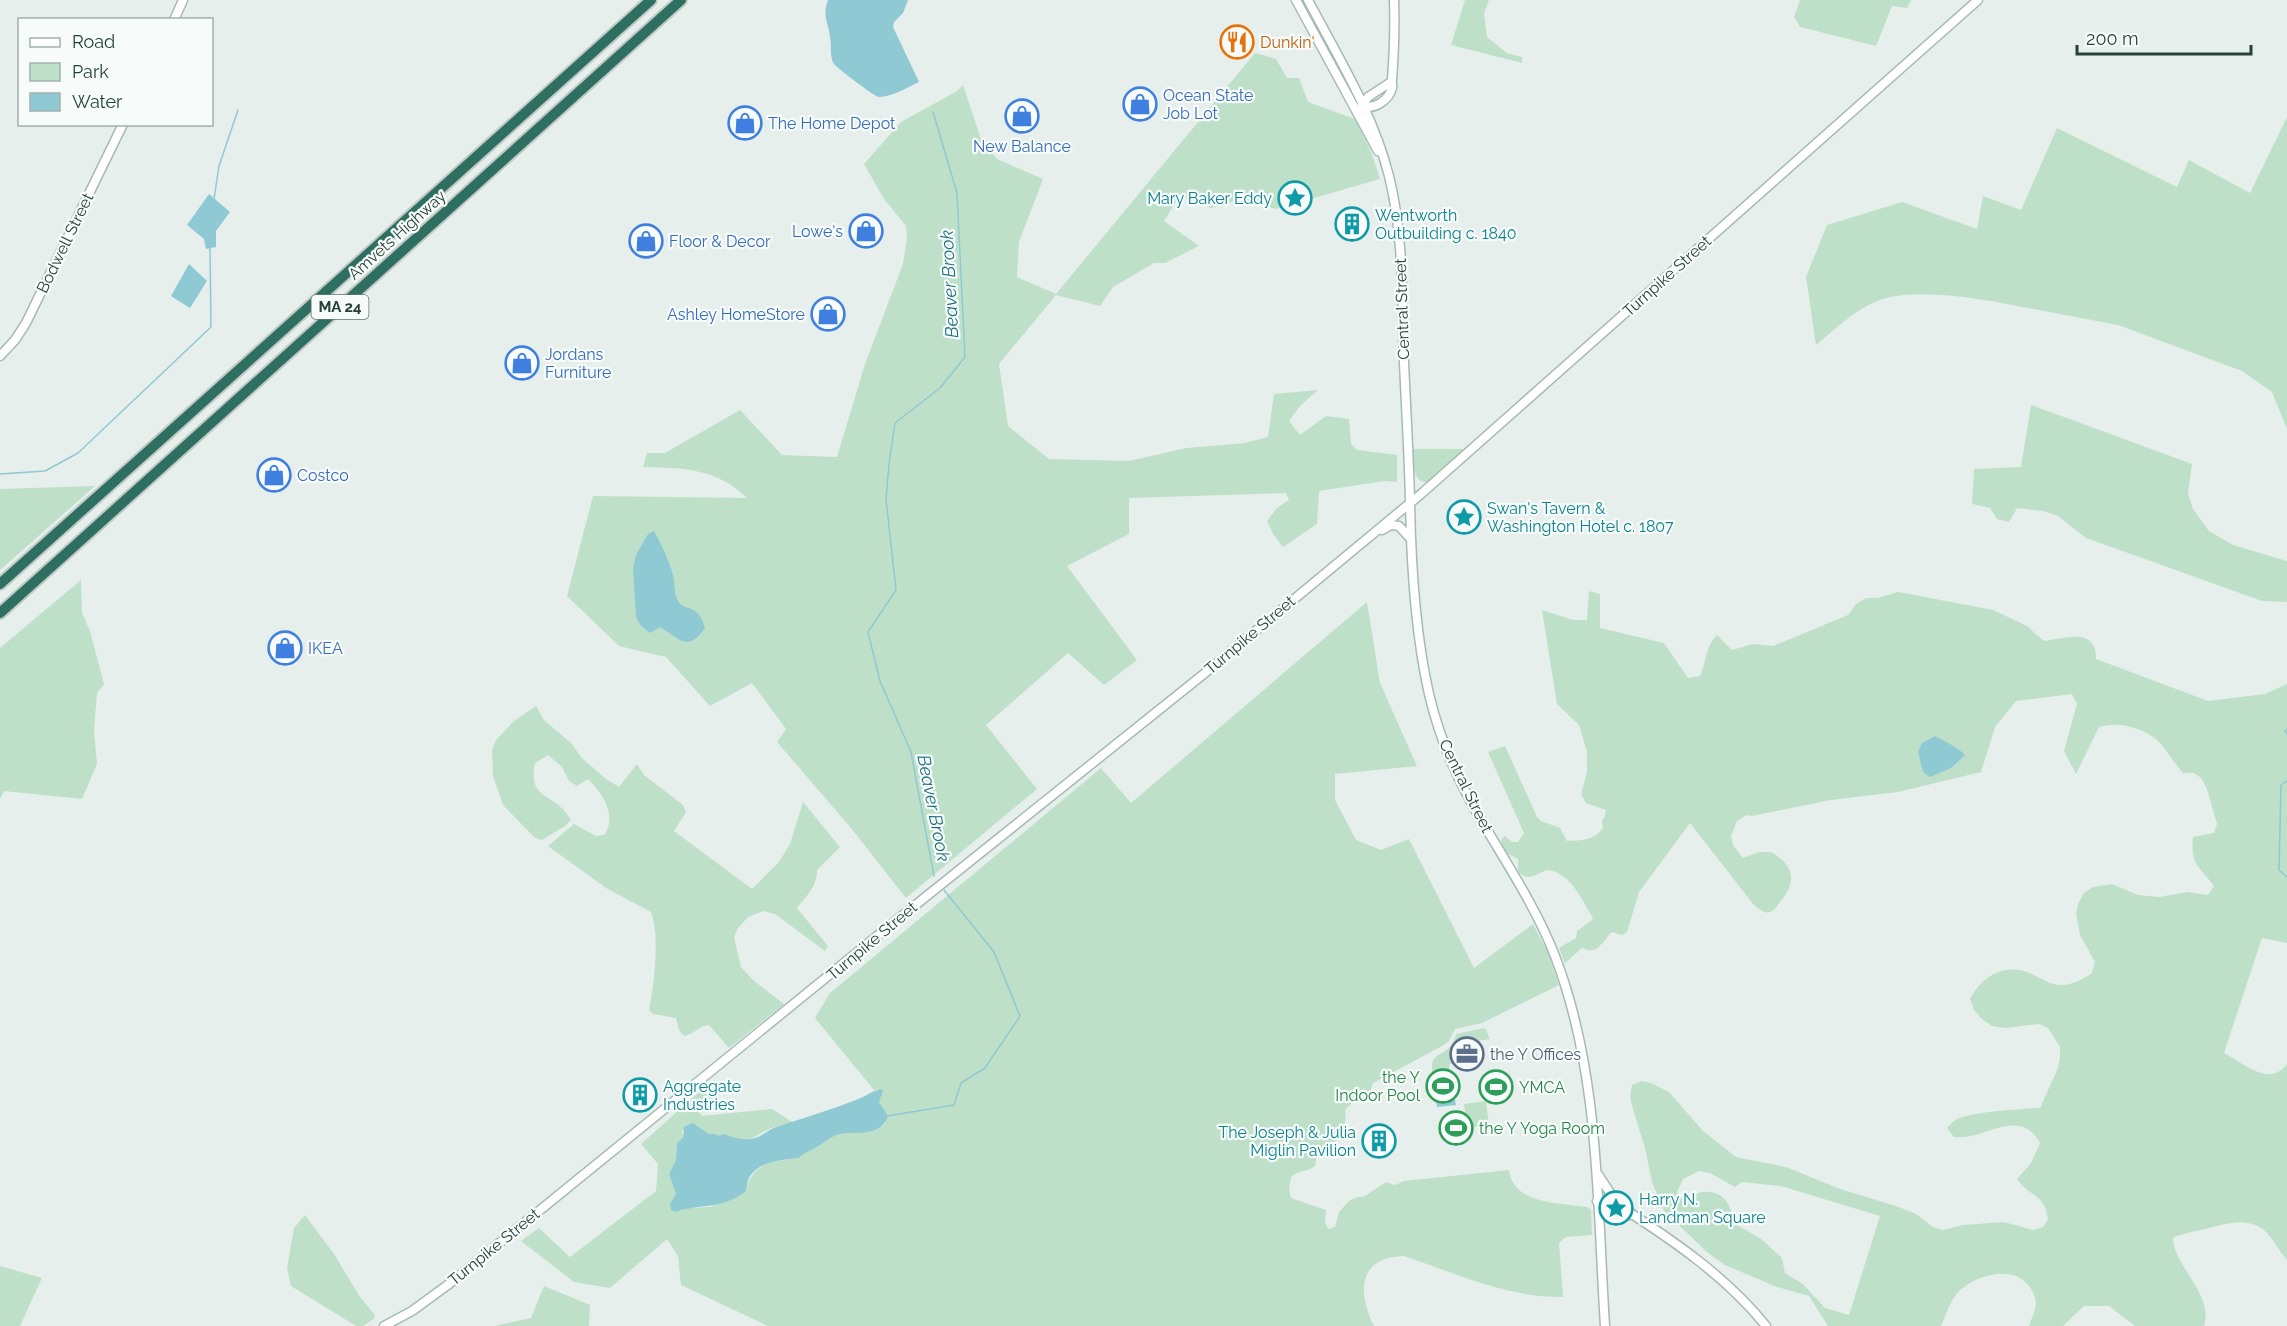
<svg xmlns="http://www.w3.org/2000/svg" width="2287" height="1326" font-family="Raleway,sans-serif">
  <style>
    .green { fill: #bfe0c8; fill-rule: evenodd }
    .water { fill: #8ec9d4 }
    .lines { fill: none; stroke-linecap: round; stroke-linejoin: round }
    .stream { stroke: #8ec9d4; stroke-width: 1.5 }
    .secondary-casing { stroke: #a4bbb3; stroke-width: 11 }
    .highway-casing { stroke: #c2cac8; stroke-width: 14 }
    .secondary { stroke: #fff; stroke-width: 8 }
    .highway { stroke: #2f6f62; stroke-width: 10 }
    .labels { text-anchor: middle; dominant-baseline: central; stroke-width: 4.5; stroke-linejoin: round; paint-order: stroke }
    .shield { fill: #f7fbf9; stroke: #637a73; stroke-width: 1.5 }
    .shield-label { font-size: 15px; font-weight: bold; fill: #24423a }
    .food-label { font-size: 16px; fill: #c56008; stroke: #f7fbf9; text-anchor: start }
    .shop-label { font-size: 16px; fill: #366cbe; stroke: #f7fbf9; text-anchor: start }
    .culture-label { font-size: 16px; fill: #0d838f; stroke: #f7fbf9; text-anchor: start }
    .street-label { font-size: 16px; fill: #24423a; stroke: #f7fbf9 }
    .service-label { font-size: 16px; fill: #4e5e75; stroke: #f7fbf9; text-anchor: start }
    .leisure-label { font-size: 16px; fill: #27864d; stroke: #f7fbf9; text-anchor: start }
    .water-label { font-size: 18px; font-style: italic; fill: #1c6f80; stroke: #f7fbf9 }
  </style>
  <rect width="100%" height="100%" fill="#e6efeb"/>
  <path class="green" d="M 1465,0 L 1489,0 L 1484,13 L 1487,37 L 1507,53 L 1522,57 L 1522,63 L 1451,45 Z
    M 1800,0 L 1911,0 L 1907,8 L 1892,6 L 1876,46 L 1800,27 L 1794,17 Z
    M 1255,53 L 1276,59 L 1287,78 L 1299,78 L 1308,102 L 1355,119 L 1372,154 L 1380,179 L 1276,209 L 1241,199 L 1211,208 L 1180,195 L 1164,221 L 1199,246 L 1165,263 L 1154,263 L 1113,287 L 1100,306 L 1056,295 L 999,364 L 1008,426 L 1049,459 L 1129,461 L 1186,448 L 1245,443 L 1268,437 L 1274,394 L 1318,390 L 1300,406 L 1289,421 L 1300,435 L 1326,416 L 1349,419 L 1351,444 L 1357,450 L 1397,455 L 1397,482 L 1385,481 L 1319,491 L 1317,524 L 1283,547 L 1273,534 L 1267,521 L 1277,508 L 1289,500 L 1286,493 L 1129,498 L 1129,534 L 1067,566 L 1137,660 L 1104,685 L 1068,653 L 986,725 L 1037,789 L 906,898 L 851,828 L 777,742 L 786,729 L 752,683 L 710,706 L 666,657 L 619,646 L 567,596 L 593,496 L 747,498 C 716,468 684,468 643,467 L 647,453 L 665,453 L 740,410 L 782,455 L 837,457 L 865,364 L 903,264 L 907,238 L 906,226 L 884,199 L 864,164 L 901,122 L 957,91 L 963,85 L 981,139 L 997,159 L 1043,179 L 1019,242 L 1017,277 L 1056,294 Z
    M 2287,117 L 2287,429 L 2272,392 L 2242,371 L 2118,325 L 1991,301 C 1960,296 1910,289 1880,300 C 1855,309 1836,329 1816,345 L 1806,277 L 1827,225 L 1902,202 L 1977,229 L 1983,196 L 2021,210 L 2057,128 L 2177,187 L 2189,160 L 2250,193 Z
    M 2031,405 L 2192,464 L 2188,493 L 2193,509 L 2209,531 L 2233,545 L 2287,561 L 2287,602 L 2262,601 L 2086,538 L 2058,516 L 2043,511 L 2017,508 L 2009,522 L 1997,519 L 1990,508 L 1972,504 L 1974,469 L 2021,467 Z
    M 1413,449 L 1466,449 L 1430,482 C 1411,485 1414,461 1413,449 Z
    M 95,486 L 0,570 L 0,489 Z
    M 81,580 L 82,613 L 90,631 L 104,684 L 97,693 L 94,730 L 97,764 L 82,799 L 4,791 L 0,799 L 0,648 Z
    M 1589,591 L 1600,594 L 1600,628 L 1664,643 L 1688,678 L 1700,676 C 1707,661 1705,647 1717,635 L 1732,650 L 1753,644 L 1773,646 L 1848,615 L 1856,604 L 1866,598 L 1877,598 L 1898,592 L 1909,594 L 1993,610 L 2027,626 L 2044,641 C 2065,638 2097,627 2096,659 L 2208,701 L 2265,694 L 2287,684 L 2287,943 L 2262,938 L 2224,1053 C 2244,1063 2269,1088 2287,1064 L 2287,1260 C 2279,1251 2273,1238 2264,1230 C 2245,1216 2225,1224 2205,1229 C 2194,1232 2183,1233 2173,1238 C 2174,1267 2214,1294 2204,1326 L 2135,1326 L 2109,1306 L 2084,1306 L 2063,1326 L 2029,1326 C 2031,1319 2036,1310 2036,1303 C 2036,1298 2033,1291 2029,1286 C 2012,1263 1970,1276 1955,1296 C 1949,1305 1945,1317 1941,1326 L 1828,1326 L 1809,1296 L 1777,1287 L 1725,1265 L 1708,1253 L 1664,1211 L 1652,1182 L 1645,1148 L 1633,1109 L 1630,1097 L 1632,1085 L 1642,1081 L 1651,1083 L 1669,1092 L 1703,1131 L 1736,1157 L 1786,1167 L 1840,1189 L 1896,1206 L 1916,1214 L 1933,1227 L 1943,1230 L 1963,1225 L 2004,1222 L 2033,1230 L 2043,1227 L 2048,1219 C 2045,1193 2029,1197 2017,1179 L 2031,1163 L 2040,1143 C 2019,1105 1984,1141 1954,1137 L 1947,1128 C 1949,1126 1951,1123 1954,1121 C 1965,1112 2023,1109 2040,1108 L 2058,1068 L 2060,1058 L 2060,1047 L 2048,1028 L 2039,1024 L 2005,1028 L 1992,1026 L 1982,1019 L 1974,1010 L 1970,999 C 1982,976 2005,962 2032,974 C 2040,978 2048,983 2057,985 C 2070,986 2082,980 2092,973 L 2095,962 L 2080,935 L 2076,914 L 2078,904 L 2084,893 L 2093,887 L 2112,884 L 2138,895 L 2159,897 L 2188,892 L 2208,895 L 2214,886 C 2199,866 2190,865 2193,837 L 2214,833 L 2217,824 L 2207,789 L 2201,778 L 2194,773 L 2183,773 C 2163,750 2163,736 2131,727 C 2120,724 2111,724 2099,727 L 2076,774 L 2064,751 L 2077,704 L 2072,694 L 2016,701 L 1995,727 L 1981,772 L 1898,792 L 1831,800 L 1752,816 L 1746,815 L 1737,821 L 1731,836 L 1733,845 L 1743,858 L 1759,852 L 1771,852 C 1795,866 1797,882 1780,902 C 1777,906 1774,911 1770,912 C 1764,914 1758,908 1753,904 L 1690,823 L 1639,892 L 1627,932 L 1622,935 L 1612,932 C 1602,941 1598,956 1582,948 L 1565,963 L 1559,948 L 1576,938 L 1577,931 L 1591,921 L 1593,918 C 1582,900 1570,871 1546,870 C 1536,875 1527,882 1518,871 L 1518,859 L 1504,852 L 1501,840 L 1505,836 L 1512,842 L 1518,842 L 1524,833 L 1488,752 L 1505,746 L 1537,817 L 1541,821 L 1560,828 L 1567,841 C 1581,840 1594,841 1603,828 L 1602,821 L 1605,816 L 1606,810 L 1586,803 L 1581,794 L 1587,772 L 1587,752 L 1579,725 L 1557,704 L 1542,610 L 1573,620 L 1587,620 ZM 1699,1171 L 1710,1173 L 1735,1187 L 1742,1182 L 1781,1186 L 1880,1216 L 1849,1315 L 1825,1308 L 1803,1284 L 1785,1273 L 1782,1258 L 1760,1238 L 1733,1223 C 1733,1206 1723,1189 1702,1192 C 1696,1193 1690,1198 1683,1199 L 1677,1192 L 1683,1179 Z
    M 1367,602 L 1380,683 L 1417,766 L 1335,774 L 1335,800 L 1356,840 L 1381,850 L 1409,839 L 1474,968 L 1533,924 L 1548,953 L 1559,985 L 1482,1023 L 1455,1029 L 1449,1041 L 1442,1046 L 1373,1083 L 1370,1093 L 1356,1098 L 1345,1110 C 1348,1132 1336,1145 1317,1155 L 1315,1166 C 1307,1172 1297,1171 1291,1177 L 1289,1189 L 1291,1198 L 1326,1210 L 1325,1222 L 1328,1229 L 1335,1227 L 1339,1212 L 1349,1201 L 1357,1197 L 1365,1196 L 1386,1182 L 1395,1185 L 1404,1181 L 1509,1170 C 1513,1205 1561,1203 1587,1207 L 1591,1210 L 1592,1235 L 1566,1237 L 1559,1243 L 1563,1297 C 1508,1298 1455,1273 1404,1256 C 1358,1257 1357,1292 1374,1326 L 768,1326 L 681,1285 L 678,1256 L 667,1239 L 610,1288 L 574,1282 L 521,1241 L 539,1228 L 570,1257 L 656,1191 L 658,1164 L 641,1144 L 707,1085 L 718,1095 L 698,1111 L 702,1116 L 772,1109 L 794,1123 C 788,1124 781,1125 774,1127 C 751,1136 752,1146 724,1134 L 718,1137 L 716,1134 L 709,1134 L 694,1124 L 682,1131 L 683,1138 L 677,1143 L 676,1160 L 669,1174 L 676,1194 L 675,1212 L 688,1208 L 710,1207 L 747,1189 C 751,1162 777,1161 799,1158 C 803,1152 809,1152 815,1148 C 823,1144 831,1136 839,1134 C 855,1130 870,1135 885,1124 L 887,1114 L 879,1102 L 881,1089 L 874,1090 L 815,1018 L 829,994 L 1101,768 L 1131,803 Z
    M 536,706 L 544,720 L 571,743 L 582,758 L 606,779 L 619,787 L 637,764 L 644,775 L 683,805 L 686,812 L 674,831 L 752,889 L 779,862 L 790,844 L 803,802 L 840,847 L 817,870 C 817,887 807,895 797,908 L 828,946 L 825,951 L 775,914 L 763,911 L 748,917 L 738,928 L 734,937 L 741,967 L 753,980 L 784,1004 L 729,1048 L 709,1025 C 699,1026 694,1034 684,1036 L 679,1030 L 676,1018 L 653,1014 L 649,1010 C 654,987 660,934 651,912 L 606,888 L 548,846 L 574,824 L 596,836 L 604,835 C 618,817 602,792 588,779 L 577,786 L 569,781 L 562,767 L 548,755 L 535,763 C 527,802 555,791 571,820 L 565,826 L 542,840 L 535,838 L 503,805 L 493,776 L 492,750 L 496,740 L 514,721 Z
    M 1485,1028 L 1490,1039 L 1456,1044 L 1459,1063 L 1449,1064 L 1450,1075 L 1433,1077 C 1428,1051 1441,1059 1452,1044 C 1454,1041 1455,1037 1456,1034 Z
    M 1486,1101 L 1489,1125 L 1467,1128 L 1464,1104 Z
    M 305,1215 L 334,1254 L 360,1297 L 374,1314 L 375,1318 L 363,1326 L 356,1326 L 291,1286 L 287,1268 L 292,1239 L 294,1228 Z
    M 0,1266 L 42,1278 L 20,1326 L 0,1326 Z
    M 544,1286 L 590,1305 L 589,1326 L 494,1326 L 531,1318 Z"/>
  <path class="water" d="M 828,0 L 908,0 L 903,13 L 894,22 L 893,27 L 919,82 C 908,87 892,97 879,97 C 875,97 837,68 834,64 C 829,56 832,46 830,37 C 828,21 822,17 828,0 Z
    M 209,194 L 230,212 L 216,231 L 216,247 L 206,249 L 204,239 L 187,225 Z
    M 189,264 L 207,281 L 190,308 L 171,296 Z
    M 654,531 C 659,539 671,565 673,575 C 675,582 674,592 677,599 C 684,614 697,600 705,628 C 687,653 680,639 660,627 L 650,633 L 641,626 L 636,617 L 633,568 L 636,555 L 648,534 Z
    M 1935,736 C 1941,739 1962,750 1965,755 L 1951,768 L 1930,777 L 1923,772 L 1918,752 L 1922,743 Z
    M 1450,1075 L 1456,1105 L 1437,1107 L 1433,1077 Z
    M 881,1089 L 883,1091 L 879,1102 L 887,1114 L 887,1119 C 878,1137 856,1131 840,1134 C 831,1136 823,1144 815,1148 C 809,1152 804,1152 799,1158 C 783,1160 758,1161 749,1178 C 746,1184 749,1190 742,1194 C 720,1209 698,1204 675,1212 L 671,1210 L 670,1204 L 676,1194 L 669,1174 L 676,1160 L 677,1143 L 683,1138 L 684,1127 L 693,1123 L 709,1134 L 716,1134 L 718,1136 L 724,1134 C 734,1138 744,1141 755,1138 C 763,1136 769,1129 776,1127 C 803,1118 830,1110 856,1100 C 865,1097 871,1091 881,1089 Z"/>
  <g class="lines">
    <path class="stream" d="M 933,112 L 957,193 L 965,357 L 940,388 L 895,423 L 889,464 L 886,499 L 896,590 L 868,632 L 880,681 L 911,752 L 934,876
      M 214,199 L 219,166 L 238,110
      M 0,474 L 45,471 L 78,453 L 211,327 L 210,248
      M 2287,729 L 2285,731 L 2287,734
      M 2287,781 L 2281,785 L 2279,870 L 2287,877
      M 887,1116 L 954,1105 L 961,1083 L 985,1068 L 1020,1016 L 994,952 L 944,890"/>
    <defs>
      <path id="secondary" d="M 1296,0 L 1378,151
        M 1308,0 C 1338,57 1373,113 1389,176 C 1404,236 1402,301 1404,362 C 1406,409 1409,455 1410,501 C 1411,565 1415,632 1429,694 C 1438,732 1453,770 1472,804 C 1500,854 1534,902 1555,956 C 1600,1073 1597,1203 1605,1326
        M 174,20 L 183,0
        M 1363,106 C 1374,110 1389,100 1392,88 C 1393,84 1391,83 1392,80 C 1394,53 1395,27 1394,0
        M 1361,107 L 1368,97 L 1391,82
        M 0,356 L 15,340 L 26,323 L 123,124
        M 1382,530 L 1391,525 L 1399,526 L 1410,538
        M 1597,1173 L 1616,1202
        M 1597,1201 L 1606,1200 L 1618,1205 C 1671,1239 1726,1276 1766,1326
        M 1597,1201 L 1607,1210 L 1629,1215
        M 384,1326 L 412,1311 L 449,1284 L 903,915 L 1205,673 L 1421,494 L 1978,0"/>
      <path id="highway" d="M 0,584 L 651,0
        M 0,613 L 681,0"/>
    </defs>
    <use href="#secondary" class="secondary-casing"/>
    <use href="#highway" class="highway-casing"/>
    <use href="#secondary" class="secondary"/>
    <use href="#highway" class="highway"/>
  </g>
  <defs>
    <symbol id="restaurant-ring" viewBox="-11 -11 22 22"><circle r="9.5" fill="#f7fbf9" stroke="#e8710a" stroke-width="1.5"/><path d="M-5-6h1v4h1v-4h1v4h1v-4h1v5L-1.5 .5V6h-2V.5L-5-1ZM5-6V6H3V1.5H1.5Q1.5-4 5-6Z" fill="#e8710a"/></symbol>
    <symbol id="shop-ring" viewBox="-11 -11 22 22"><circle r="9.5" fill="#f7fbf9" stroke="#3f7fe0" stroke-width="1.5"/><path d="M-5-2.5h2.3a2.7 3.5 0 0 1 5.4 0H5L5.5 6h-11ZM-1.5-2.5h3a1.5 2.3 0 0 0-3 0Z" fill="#3f7fe0"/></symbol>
    <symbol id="sight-ring" viewBox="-11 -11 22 22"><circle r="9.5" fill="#f7fbf9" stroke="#0f9aa8" stroke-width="1.5"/><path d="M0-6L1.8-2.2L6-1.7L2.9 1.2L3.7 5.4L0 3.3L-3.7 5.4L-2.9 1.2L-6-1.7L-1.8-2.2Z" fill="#0f9aa8"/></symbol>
    <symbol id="building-ring" viewBox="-11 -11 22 22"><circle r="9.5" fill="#f7fbf9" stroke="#0f9aa8" stroke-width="1.5"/><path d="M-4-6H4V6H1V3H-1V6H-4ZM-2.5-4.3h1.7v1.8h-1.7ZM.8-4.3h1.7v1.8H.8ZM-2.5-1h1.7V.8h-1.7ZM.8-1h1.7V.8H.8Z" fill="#0f9aa8"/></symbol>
    <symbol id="office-ring" viewBox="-11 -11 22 22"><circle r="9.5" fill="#f7fbf9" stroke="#5c6f8a" stroke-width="1.5"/><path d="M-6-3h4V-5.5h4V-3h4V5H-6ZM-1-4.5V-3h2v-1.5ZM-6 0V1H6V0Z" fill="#5c6f8a"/></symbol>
    <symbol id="stadium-ring" viewBox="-11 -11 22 22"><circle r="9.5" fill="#f7fbf9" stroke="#2e9e5b" stroke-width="1.5"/><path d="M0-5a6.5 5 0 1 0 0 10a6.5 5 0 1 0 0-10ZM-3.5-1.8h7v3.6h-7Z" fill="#2e9e5b"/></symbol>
  </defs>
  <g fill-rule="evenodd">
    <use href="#restaurant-ring" x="1218" y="23" width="38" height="38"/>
    <use href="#shop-ring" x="1121" y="85" width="38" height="38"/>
    <use href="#shop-ring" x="1003" y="97" width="38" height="38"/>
    <use href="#shop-ring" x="726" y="104" width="38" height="38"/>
    <use href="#sight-ring" x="1276" y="179" width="38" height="38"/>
    <use href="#building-ring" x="1333" y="205" width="38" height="38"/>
    <use href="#shop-ring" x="847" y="212" width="38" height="38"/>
    <use href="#shop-ring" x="627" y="222" width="38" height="38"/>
    <use href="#shop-ring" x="809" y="295" width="38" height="38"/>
    <use href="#shop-ring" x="503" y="344" width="38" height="38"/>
    <use href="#shop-ring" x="255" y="456" width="38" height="38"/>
    <use href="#sight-ring" x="1445" y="498" width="38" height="38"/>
    <use href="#shop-ring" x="266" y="629" width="38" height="38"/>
    <use href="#office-ring" x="1448" y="1035" width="38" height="38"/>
    <use href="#stadium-ring" x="1424" y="1067" width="38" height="38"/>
    <use href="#stadium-ring" x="1477" y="1068" width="38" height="38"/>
    <use href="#building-ring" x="621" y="1076" width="38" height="38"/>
    <use href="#stadium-ring" x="1437" y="1109" width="38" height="38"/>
    <use href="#building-ring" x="1360" y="1122" width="38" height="38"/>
    <use href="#sight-ring" x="1597" y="1189" width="38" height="38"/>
  </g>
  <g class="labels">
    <rect class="shield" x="311.5" y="295" width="57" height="24" rx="4.5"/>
    <g class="shield-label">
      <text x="340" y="307">MA 24</text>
    </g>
    <g class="food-label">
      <text x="1260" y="42">Dunkin'</text>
    </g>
    <g class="shop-label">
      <text x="1163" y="95">Ocean State<tspan x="1163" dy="18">Job Lot</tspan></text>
      <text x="768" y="123">The Home Depot</text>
      <text x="1022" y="146" text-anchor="middle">New Balance</text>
      <text x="843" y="231" text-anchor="end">Lowe's</text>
      <text x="669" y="241">Floor &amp; Decor</text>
      <text x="805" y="314" text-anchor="end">Ashley HomeStore</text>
      <text x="545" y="354">Jordans<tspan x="545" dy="18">Furniture</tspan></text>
      <text x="297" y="475">Costco</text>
      <text x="308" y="648">IKEA</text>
    </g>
    <g class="culture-label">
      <text x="1272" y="198" text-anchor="end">Mary Baker Eddy</text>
      <text x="1375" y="215">Wentworth<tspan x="1375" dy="18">Outbuilding c. 1840</tspan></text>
      <text x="1487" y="508">Swan's Tavern &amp;<tspan x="1487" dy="18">Washington Hotel c. 1807</tspan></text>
      <text x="663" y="1086">Aggregate<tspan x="663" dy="18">Industries</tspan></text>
      <text x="1356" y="1132" text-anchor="end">The Joseph &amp; Julia<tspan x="1356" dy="18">Miglin Pavilion</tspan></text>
      <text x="1639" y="1199">Harry N.<tspan x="1639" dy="18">Landman Square</tspan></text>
    </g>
    <g class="street-label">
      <text transform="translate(397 235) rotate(-42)">Amvets Highway</text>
      <text transform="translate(65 243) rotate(-64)">Bodwell Street</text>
      <text transform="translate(1667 276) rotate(-42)">Turnpike Street</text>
      <text transform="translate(1402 309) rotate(-92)">Central Street</text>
      <text transform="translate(1250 635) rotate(-40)">Turnpike Street</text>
      <text transform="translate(1466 786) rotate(64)">Central Street</text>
      <text transform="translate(872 941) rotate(-40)">Turnpike Street</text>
      <text transform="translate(494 1247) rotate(-39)">Turnpike Street</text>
    </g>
    <g class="service-label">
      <text x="1490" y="1054">the Y Offices</text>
    </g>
    <g class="leisure-label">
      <text x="1420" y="1077" text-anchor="end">the Y<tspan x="1420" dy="18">Indoor Pool</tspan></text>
      <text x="1519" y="1087">YMCA</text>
      <text x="1479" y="1128">the Y Yoga Room</text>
    </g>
    <g class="water-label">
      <text transform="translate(949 284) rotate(-93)">Beaver Brook</text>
      <text transform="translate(934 808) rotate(79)">Beaver Brook</text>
    </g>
  </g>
  <rect x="18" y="18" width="195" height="108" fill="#f7fbf9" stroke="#a3b1ad" stroke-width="1.5"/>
  <rect x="30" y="38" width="30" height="9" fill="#ffffff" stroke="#a3b1ad" stroke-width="1.5"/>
  <text x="72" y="48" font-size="18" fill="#24423a">Road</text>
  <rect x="30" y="63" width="30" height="18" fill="#bfe0c8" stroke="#a3b1ad" stroke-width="1.5"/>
  <text x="72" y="78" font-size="18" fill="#24423a">Park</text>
  <rect x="30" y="93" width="30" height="18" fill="#8ec9d4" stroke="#a3b1ad" stroke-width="1.5"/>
  <text x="72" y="108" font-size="18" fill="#24423a">Water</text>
  <path d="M2077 45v9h174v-9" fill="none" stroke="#24423a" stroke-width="3"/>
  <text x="2086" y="45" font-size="18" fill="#24423a" stroke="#f7fbf9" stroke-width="4.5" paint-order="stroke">200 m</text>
</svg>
